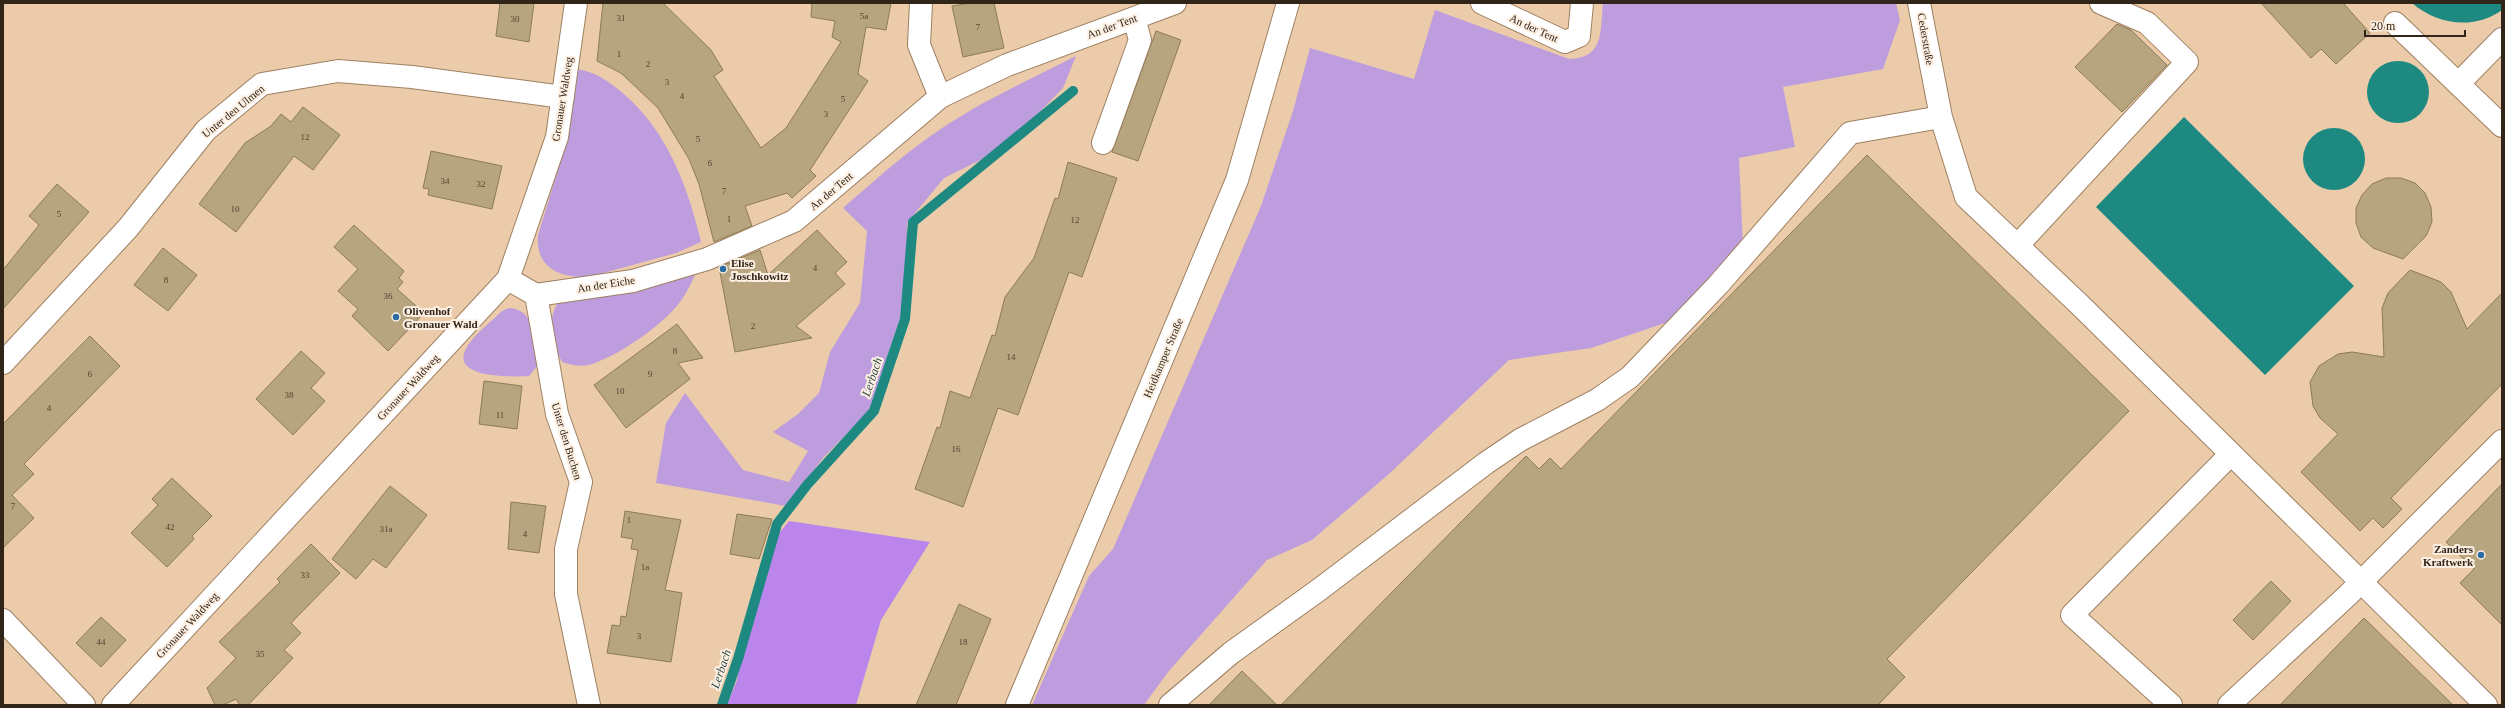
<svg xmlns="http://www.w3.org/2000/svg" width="2505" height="708" font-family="Georgia,serif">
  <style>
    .green { fill: #be9ddf }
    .forest { fill: #bb85ec }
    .water { fill: #1d8981 }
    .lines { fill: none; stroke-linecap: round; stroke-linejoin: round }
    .stream { stroke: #1d8981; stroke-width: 10 }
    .building { fill: #b6a57e; stroke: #8c7c56 }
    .minor-casing { stroke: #9e8062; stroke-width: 24 }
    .minor { stroke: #fff; stroke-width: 22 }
    .poi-dot { fill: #2b6ca2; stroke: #fdf0e2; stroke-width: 1.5 }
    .labels { text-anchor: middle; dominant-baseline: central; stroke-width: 4; stroke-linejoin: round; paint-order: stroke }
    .number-label { font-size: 9px; fill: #524532 }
    .street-label { font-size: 11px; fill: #312519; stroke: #fdf0e2 }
    .poi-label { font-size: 11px; font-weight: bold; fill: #312519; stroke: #fdf0e2; text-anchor: start }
    .water-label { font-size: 12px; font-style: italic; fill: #2b4946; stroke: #fdf0e2 }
  </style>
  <rect width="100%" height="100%" fill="#ebcbaa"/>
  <path class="green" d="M 1603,3 L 1896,3 L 1900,20 L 1883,69 L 1783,87 L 1795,147 L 1739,158 L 1743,246 L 1677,319 L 1591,348 L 1509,360 L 1389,474 L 1312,540 L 1267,560 L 1168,672 L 1144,705 L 1032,705 L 1089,576 L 1113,549 L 1261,206 L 1293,111 L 1310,48 L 1414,79 L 1435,10 L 1569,59 C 1605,58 1600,30 1603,3 Z
    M 1076,56 L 1063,88 L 1005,148 L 944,178 L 907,223 L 907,297 L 870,410 L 823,458 L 786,506 L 656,483 L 666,423 L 685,393 L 743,470 L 789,482 L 808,451 L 773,432 L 798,414 L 819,393 L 830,352 L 860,303 L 867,231 L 843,208 C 872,183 900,157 932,135 C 977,103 1027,81 1076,56 Z
    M 577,69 C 596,72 610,82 625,95 C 668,133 688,187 701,242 L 676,253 L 589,277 C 560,278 535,268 538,235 L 562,157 Z
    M 695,275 C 690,286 684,298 676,307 C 657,329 616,357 589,365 C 579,367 571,365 562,362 C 552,343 546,319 559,301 L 621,293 Z
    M 509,308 C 536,309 535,342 539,364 L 529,376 C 513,377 450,379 466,349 C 471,337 492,321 502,311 Z"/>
  <path class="forest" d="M 789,521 L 930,542 L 881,620 L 856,705 L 727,705 L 737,680 L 752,607 L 775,538 Z"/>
  <path class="water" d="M 2412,3 L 2502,3 L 2502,10 C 2475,30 2437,25 2412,3 Z
    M2367 92a31 31 0 1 1 62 0a31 31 0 1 1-62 0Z
    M 2184,117 L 2354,286 L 2265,375 L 2096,207 Z
    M2303 159a31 31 0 1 1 62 0a31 31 0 1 1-62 0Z"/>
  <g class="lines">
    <path class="stream" d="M 722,705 L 738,659 L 777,524 L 807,485 L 874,411 L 905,319 L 913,222 L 1073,91"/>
  </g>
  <path class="building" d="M 500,3 L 534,3 L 529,42 L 496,36 Z
    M 603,3 L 663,3 L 711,50 L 723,70 L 714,76 L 761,148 L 786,128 L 841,42 L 832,37 L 835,21 L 811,17 L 812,3 L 891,3 L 886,30 L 866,27 L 858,74 L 868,81 L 810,170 L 816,176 L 792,198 L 787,193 L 745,206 L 752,226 L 714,242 L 699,184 L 689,159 L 658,108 L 621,73 L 597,61 Z
    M 970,3 L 994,3 L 1004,48 L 963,57 L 952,6 Z
    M 2261,3 L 2343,3 L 2370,33 L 2336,64 L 2321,49 L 2311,58 Z
    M 2117,24 L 2131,30 L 2167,65 L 2122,112 L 2075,67 Z
    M 1156,31 L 1181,40 L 1138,161 L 1112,152 Z
    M 303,107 L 340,135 L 313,170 L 294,156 L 236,232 L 199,204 L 245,143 L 271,126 L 281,114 L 291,122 Z
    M 431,151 L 502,166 L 492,209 L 428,195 L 429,189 L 423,188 Z
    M 1867,155 L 2129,411 L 1887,659 L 1905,677 L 1878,705 L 1281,705 L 1526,456 L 1539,469 L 1550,458 L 1561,469 Z
    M 1068,162 L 1117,178 L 1082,277 L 1069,272 L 1018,415 L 998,408 L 963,507 L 915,489 L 937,427 L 940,428 L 950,391 L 970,398 L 992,335 L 995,336 L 1005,297 L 1034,258 L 1055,198 L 1058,199 Z
    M 2386,178 L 2401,178 L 2415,183 L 2425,193 L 2431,207 L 2432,222 L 2426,236 L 2403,259 L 2373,248 L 2361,237 L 2356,223 L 2356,208 L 2362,195 L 2372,184 Z
    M 57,184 L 89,212 L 3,309 L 3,270 L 39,225 L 29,216 Z
    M 354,225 L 404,271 L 399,278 L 403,282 L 397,289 L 424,313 L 388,351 L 352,316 L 358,309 L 338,291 L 358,269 L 334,247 Z
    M 817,230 L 847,262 L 835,273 L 845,284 L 796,326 L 812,338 L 735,352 L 719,267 L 760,250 L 768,275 Z
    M 163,248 L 197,275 L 168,311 L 134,285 Z
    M 2410,270 L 2441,282 L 2451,292 L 2467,329 L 2502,293 L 2502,384 L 2391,498 L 2402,509 L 2383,528 L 2373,518 L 2360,531 L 2301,472 L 2338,434 L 2320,418 L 2313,406 L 2310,382 L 2319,366 L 2338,354 L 2352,352 L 2384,357 L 2382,308 L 2388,293 Z
    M 677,324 L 703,358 L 678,363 L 690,379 L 626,428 L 594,385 Z
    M 90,336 L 120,366 L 24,464 L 34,474 L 12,495 L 34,518 L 3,548 L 3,424 Z
    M 301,351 L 325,373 L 311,388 L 325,401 L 293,435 L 256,399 Z
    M 484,381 L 522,386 L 517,429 L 479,424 Z
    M 172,478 L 212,516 L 192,536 L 194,539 L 167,567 L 131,533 L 158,505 L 152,499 Z
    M 2502,484 L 2502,625 L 2460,583 L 2474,569 L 2446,542 Z
    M 390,486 L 427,515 L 386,568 L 373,559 L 356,579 L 332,559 Z
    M 511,502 L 546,506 L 539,553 L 508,549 Z
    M 625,511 L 681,520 L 665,590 L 682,593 L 671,662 L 607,653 L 612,625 L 620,626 L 621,616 L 626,617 L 638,550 L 631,549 L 633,539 L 621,537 Z
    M 737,514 L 772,519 L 759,559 L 730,554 Z
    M 311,544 L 340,573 L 291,623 L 301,633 L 284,650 L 293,658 L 248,705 L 240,705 L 236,699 L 223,705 L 215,705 L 207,688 L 236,658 L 219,642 L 280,582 L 277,579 Z
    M 2271,581 L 2291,601 L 2253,640 L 2233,620 Z
    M 959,604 L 991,619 L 956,705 L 916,705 Z
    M 101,617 L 126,640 L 101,667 L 76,643 Z
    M 2364,618 L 2453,705 L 2280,705 Z
    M 1242,671 L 1277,705 L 1209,705 Z"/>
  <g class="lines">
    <defs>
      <path id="minor" d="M 921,3 L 919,45 L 940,97
        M 1482,3 L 1565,42 L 1579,36 L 1582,3
        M 1919,3 L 1941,117 L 1966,197 L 2080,305 L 2486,705
        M 2395,23 L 2502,126
        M 2458,84 L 2502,39
        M 1103,143 L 1140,40 L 1134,18
        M 2018,245 L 2187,62 L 2147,23 L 2101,3
        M 508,279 L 536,295 L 633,281 L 707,259 L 794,221 L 940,97 L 1007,65 L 1175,3
        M 536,295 L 557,414 L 581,482 L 566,549 L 566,594 L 589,705
        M 3,363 L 128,228 L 206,130 L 262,84 L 338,71 L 412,77 L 563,97
        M 3,620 L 84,705
        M 113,705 L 508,279 L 557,137 L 576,3
        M 1017,705 L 1237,180 L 1288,3
        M 1170,705 L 1231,653 L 1320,589 L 1486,463 L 1520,440 L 1597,400 L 1630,377 L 1718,285 L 1850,133 L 1941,117
        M 2171,705 L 2072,615 L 2231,454
        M 2229,705 L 2347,596 L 2502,441"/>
    </defs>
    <use href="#minor" class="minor-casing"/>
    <use href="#minor" class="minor"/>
  </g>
  <g class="poi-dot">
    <circle cx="723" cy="269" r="4"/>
    <circle cx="396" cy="317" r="4"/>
    <circle cx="2481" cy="555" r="4"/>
  </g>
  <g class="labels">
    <g class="number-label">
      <text x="864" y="16">5a</text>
      <text x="621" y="18">31</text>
      <text x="515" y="19">30</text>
      <text x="978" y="27">7</text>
      <text x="619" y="54">1</text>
      <text x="648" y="64">2</text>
      <text x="667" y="82">3</text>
      <text x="682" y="96">4</text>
      <text x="843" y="99">5</text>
      <text x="826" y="114">3</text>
      <text x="305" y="137">12</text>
      <text x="698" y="139">5</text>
      <text x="710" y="163">6</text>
      <text x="445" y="181">34</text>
      <text x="481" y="184">32</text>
      <text x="724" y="191">7</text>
      <text x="235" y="209">10</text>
      <text x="59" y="214">5</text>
      <text x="729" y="219">1</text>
      <text x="1075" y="220">12</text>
      <text x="815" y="268">4</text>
      <text x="166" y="280">8</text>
      <text x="388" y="296">36</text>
      <text x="753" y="326">2</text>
      <text x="675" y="351">8</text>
      <text x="1011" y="357">14</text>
      <text x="90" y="374">6</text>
      <text x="650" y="374">9</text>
      <text x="620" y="391">10</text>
      <text x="289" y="395">38</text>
      <text x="49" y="408">4</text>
      <text x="500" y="415">11</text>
      <text x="956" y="449">16</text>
      <text x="13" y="506">7</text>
      <text x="629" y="520">1</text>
      <text x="170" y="527">42</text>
      <text x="386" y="529">31a</text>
      <text x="525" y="534">4</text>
      <text x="645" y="567">1a</text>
      <text x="305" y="575">33</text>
      <text x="639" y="636">3</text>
      <text x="101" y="642">44</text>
      <text x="963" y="642">18</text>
      <text x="260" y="654">35</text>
    </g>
    <g class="street-label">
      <text transform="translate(1112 26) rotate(-20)">An der Tent</text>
      <text transform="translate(1534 28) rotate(25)">An der Tent</text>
      <text transform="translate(1926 39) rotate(80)">Cederstraße</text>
      <text transform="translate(562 99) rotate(-81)">Gronauer Waldweg</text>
      <text transform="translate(233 111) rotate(-39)">Unter den Ulmen</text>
      <text transform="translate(831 191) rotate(-40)">An der Tent</text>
      <text transform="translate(606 284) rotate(-9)">An der Eiche</text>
      <text transform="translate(1163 358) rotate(-67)">Heidkamper Straße</text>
      <text transform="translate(408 387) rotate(-47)">Gronauer Waldweg</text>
      <text transform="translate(567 441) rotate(73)">Unter den Buchen</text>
      <text transform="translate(187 625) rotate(-47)">Gronauer Waldweg</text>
    </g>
    <g class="poi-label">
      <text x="731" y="263">Elise<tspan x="731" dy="13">Joschkowitz</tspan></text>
      <text x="404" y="311">Olivenhof<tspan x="404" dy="13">Gronauer Wald</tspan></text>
      <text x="2473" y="549" text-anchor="end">Zanders<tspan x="2473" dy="13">Kraftwerk</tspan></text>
    </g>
    <g class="water-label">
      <text transform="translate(872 377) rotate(-71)">Lerbach</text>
      <text transform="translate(721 669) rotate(-71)">Lerbach</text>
    </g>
  </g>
  <rect width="2505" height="708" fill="none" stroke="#312519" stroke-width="8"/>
  <path d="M2365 30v6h100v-6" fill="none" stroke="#312519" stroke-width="2"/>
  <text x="2371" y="30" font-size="12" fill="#312519" stroke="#fdf0e2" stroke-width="3" paint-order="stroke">20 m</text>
</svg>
